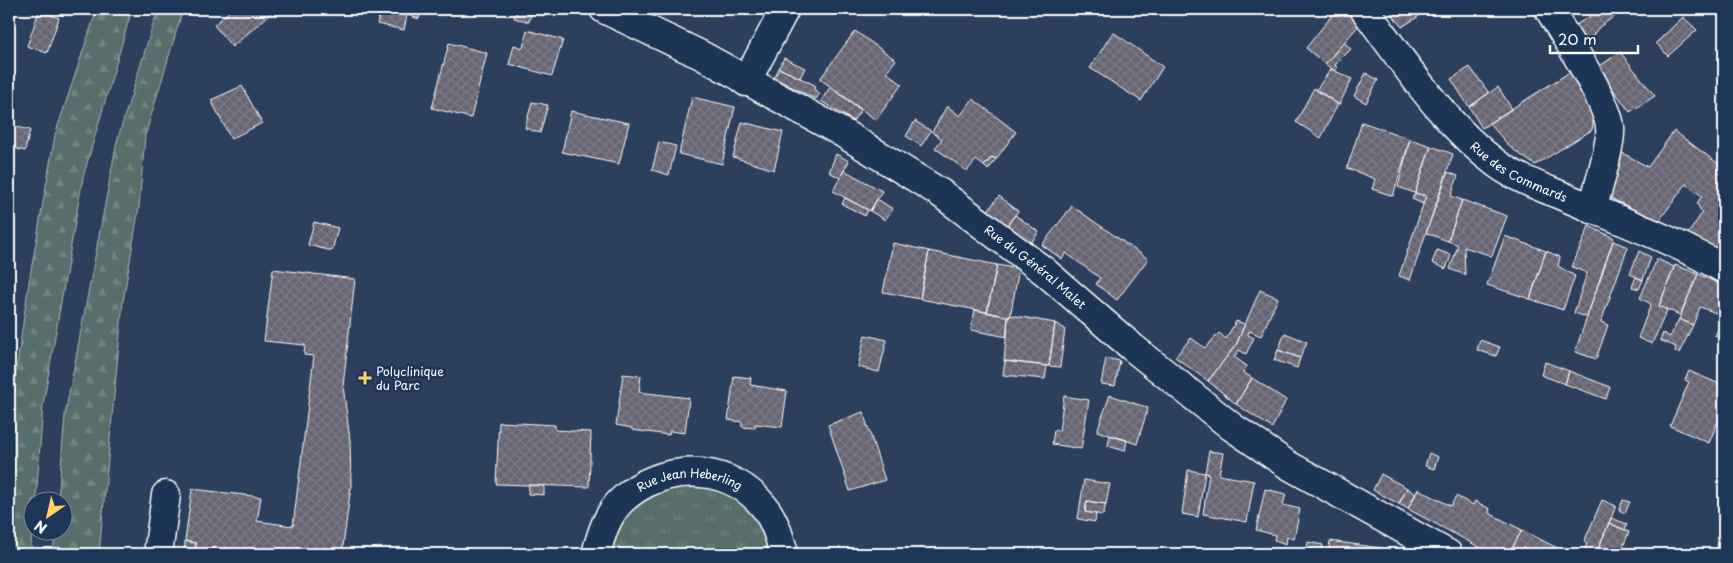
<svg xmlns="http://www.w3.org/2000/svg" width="1733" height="563" font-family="'Playpen Sans',sans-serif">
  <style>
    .grass { fill: url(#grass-tufts); stroke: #acb6b4 }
    .forest { fill: url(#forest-firs); stroke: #acb6b4 }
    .building { fill: url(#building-cross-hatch); stroke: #fff }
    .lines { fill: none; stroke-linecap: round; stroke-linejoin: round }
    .minor-casing { stroke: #fff; stroke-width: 31 }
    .minor { stroke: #1d3557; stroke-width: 28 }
    .poi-dot { fill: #ffd166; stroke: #1d3557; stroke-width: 2 }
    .labels { text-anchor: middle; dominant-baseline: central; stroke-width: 5; stroke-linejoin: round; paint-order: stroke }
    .street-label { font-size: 12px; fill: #fff; stroke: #1d3557 }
    .poi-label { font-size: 12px; fill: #fff; stroke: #1d3557; text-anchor: start }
  </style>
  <defs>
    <pattern id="grass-tufts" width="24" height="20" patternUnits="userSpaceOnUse" patternTransform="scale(1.25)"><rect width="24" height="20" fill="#596e6a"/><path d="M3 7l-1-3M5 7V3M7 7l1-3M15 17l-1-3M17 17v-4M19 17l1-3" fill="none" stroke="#728480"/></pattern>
    <pattern id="forest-firs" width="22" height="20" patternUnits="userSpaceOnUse" patternTransform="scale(1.25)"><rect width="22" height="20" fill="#596e6a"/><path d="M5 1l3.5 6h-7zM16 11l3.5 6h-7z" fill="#728480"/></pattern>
    <pattern id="building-cross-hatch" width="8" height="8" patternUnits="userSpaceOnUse" patternTransform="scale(1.25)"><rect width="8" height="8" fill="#666571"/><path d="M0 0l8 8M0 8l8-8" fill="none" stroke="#7d7c86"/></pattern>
  </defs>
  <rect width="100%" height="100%" fill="#2c3f5c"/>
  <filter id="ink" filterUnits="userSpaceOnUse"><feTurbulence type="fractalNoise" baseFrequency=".02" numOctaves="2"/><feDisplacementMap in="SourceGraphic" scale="10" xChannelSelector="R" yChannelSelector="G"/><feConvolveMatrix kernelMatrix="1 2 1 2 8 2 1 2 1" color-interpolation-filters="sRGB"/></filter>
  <g filter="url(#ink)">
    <path class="grass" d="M 646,482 L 736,483 L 784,554 L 596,554 Z"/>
    <path class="forest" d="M 97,9 L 132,9 L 83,177 L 43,405 L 36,500 L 32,500 L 31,554 L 9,554 L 9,419 L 29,282 L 55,135 Z
      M 158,9 L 183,9 L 145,136 L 139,207 L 123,302 L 99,554 L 53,554 L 55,531 L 62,530 L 62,500 L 58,500 L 65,415 L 117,141 Z"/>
    <path class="building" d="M 232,9 L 276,9 L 232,47 L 214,25 Z
      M 381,9 L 421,9 L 419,19 L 407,15 L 404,30 L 377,24 Z
      M 517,9 L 532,9 L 529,22 L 514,18 Z
      M 1337,9 L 1342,9 L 1360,24 L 1325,64 L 1306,48 Z
      M 1388,9 L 1414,9 L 1419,16 L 1402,27 Z
      M 1602,9 L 1624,10 L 1599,27 L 1585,46 L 1574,26 Z
      M 39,11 L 59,18 L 47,53 L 27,46 Z
      M 1683,17 L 1697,30 L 1668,56 L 1656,43 Z
      M 527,30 L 563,40 L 552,76 L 509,64 L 514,45 L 523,48 Z
      M 855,31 L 896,60 L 886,72 L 902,84 L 876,120 L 820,79 Z
      M 1113,32 L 1163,67 L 1141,101 L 1090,68 Z
      M 1344,42 L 1351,49 L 1335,65 L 1337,67 L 1335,71 L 1325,64 Z
      M 449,43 L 487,53 L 471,118 L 432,108 Z
      M 1620,52 L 1655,96 L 1630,112 L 1597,68 Z
      M 784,58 L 805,68 L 800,78 L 779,68 Z
      M 1470,67 L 1489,93 L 1469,107 L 1451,79 Z
      M 779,68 L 815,85 L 814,90 L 820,93 L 816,99 L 774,78 Z
      M 1331,69 L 1352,79 L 1339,105 L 1316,90 Z
      M 1570,72 L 1594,116 L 1592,130 L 1535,165 L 1511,148 L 1489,123 Z
      M 1366,73 L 1378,80 L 1366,103 L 1354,96 Z
      M 242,86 L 262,123 L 231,139 L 211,100 Z
      M 830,87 L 861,110 L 853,121 L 821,101 Z
      M 1498,87 L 1512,109 L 1482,128 L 1469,107 Z
      M 1314,88 L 1338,104 L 1321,138 L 1296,122 Z
      M 692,97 L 735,107 L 722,164 L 679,154 Z
      M 973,99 L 1016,132 L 996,159 L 992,157 L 984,166 L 976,160 L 967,171 L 935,148 L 942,139 L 932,132 L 947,106 L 960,116 Z
      M 532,102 L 548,105 L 540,133 L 525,128 Z
      M 571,111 L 629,123 L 619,164 L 562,152 Z
      M 9,120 L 15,122 L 13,126 L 30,130 L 25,151 L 9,147 Z
      M 915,121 L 931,131 L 921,146 L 906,136 Z
      M 742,122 L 783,132 L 774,170 L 733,157 Z
      M 1362,122 L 1410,139 L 1393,196 L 1372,189 L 1375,179 L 1347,168 Z
      M 1674,131 L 1724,168 L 1724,257 L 1686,237 L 1702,213 L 1697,203 L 1702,196 L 1686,184 L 1658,222 L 1607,196 L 1619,151 L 1648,167 Z
      M 1410,139 L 1431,146 L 1415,193 L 1398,187 Z
      M 659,142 L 676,146 L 669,175 L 652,170 Z
      M 1431,146 L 1453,154 L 1410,280 L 1399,276 L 1426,196 L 1415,193 Z
      M 836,154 L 849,161 L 840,178 L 829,172 Z
      M 992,157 L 996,159 L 988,170 L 984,166 Z
      M 844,170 L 882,191 L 870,211 L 833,191 Z
      M 1448,172 L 1458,176 L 1451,196 L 1462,200 L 1448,241 L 1426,233 Z
      M 1415,193 L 1426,196 L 1423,204 L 1412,199 Z
      M 999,196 L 1018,211 L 1006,227 L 986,213 Z
      M 845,198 L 868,210 L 865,216 L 842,204 Z
      M 877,199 L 893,209 L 885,220 L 870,211 Z
      M 1462,200 L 1507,216 L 1492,256 L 1464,247 L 1465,275 L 1450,269 L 1458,245 L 1448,241 Z
      M 1072,206 L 1148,259 L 1117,300 L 1096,284 L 1100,278 L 1066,253 L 1062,259 L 1042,245 Z
      M 1015,215 L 1039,232 L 1030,244 L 1006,227 Z
      M 314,222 L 338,228 L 332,251 L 308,245 Z
      M 1589,226 L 1614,238 L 1587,317 L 1574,313 L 1587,273 L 1572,267 Z
      M 1505,236 L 1546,251 L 1530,299 L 1487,285 Z
      M 1613,241 L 1628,247 L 1601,322 L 1608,325 L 1596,359 L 1575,352 Z
      M 893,243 L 929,251 L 920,299 L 883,292 Z
      M 1437,250 L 1451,255 L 1446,269 L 1432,263 Z
      M 929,251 L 997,265 L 987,312 L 920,299 Z
      M 1546,251 L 1560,257 L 1558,266 L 1575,276 L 1563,310 L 1530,299 Z
      M 1639,251 L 1651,257 L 1643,280 L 1630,274 Z
      M 1657,259 L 1674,267 L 1659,306 L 1667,310 L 1652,344 L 1638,338 L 1651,304 L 1640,298 Z
      M 997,265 L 1019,269 L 1010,317 L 987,312 Z
      M 1675,265 L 1698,274 L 1680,315 L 1659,306 Z
      M 273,269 L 355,279 L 343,386 L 350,440 L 351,486 L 342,554 L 195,554 L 196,543 L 185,541 L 192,489 L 261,497 L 257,521 L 293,526 L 314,356 L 304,355 L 305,345 L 264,341 Z
      M 1698,274 L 1724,286 L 1724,296 L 1716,313 L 1700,307 L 1693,325 L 1679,319 Z
      M 1636,277 L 1643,280 L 1639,289 L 1632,287 Z
      M 1260,290 L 1278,298 L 1261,336 L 1249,331 L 1248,335 L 1254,338 L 1246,354 L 1239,350 L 1234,357 L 1247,366 L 1243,372 L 1252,378 L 1236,404 L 1208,381 L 1236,345 Z
      M 975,310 L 1008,317 L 1007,337 L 971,330 Z
      M 1011,315 L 1055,323 L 1049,366 L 1004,361 L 1008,317 Z
      M 1724,315 L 1724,340 L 1715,336 Z
      M 1679,319 L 1693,325 L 1679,353 L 1675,351 L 1676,347 L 1660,340 L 1663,333 L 1670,337 Z
      M 1236,321 L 1245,324 L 1236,345 L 1208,381 L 1175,357 L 1191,338 L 1205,348 L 1219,333 L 1226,339 Z
      M 1055,323 L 1065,329 L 1060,367 L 1049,366 Z
      M 1285,333 L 1307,342 L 1300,358 L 1278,350 Z
      M 865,335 L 887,340 L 879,372 L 858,367 Z
      M 1480,340 L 1500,347 L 1496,356 L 1477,350 Z
      M 1278,350 L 1300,358 L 1297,368 L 1274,360 Z
      M 1106,358 L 1120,361 L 1115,386 L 1101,384 Z
      M 1005,361 L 1047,366 L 1045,379 L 1003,375 Z
      M 1545,362 L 1569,371 L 1565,384 L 1541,375 Z
      M 1569,371 L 1610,387 L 1606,399 L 1565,384 Z
      M 1689,371 L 1724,386 L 1724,407 L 1709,443 L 1670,426 L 1689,382 L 1685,380 Z
      M 623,374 L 641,376 L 639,392 L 689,398 L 685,433 L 670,431 L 669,435 L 632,430 L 632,428 L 616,425 Z
      M 734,376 L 751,378 L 750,385 L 787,391 L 782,427 L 755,424 L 755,428 L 742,427 L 742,422 L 728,420 Z
      M 1252,378 L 1286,400 L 1272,428 L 1236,404 Z
      M 1110,395 L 1148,408 L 1137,444 L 1097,431 Z
      M 1064,396 L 1089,400 L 1081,449 L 1052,444 L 1054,430 L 1059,431 Z
      M 863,412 L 885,480 L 850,491 L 828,425 Z
      M 499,422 L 555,425 L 555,430 L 591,432 L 589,487 L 496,484 Z
      M 1110,435 L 1127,440 L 1125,451 L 1108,446 Z
      M 1209,451 L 1223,453 L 1219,475 L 1254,481 L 1247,522 L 1203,514 L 1209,474 L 1205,473 Z
      M 1429,453 L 1438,457 L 1434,469 L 1425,466 Z
      M 1188,470 L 1205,473 L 1198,517 L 1182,514 Z
      M 1381,474 L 1407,488 L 1399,504 L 1373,490 Z
      M 1084,480 L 1110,484 L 1106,504 L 1087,501 L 1085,512 L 1096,514 L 1095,522 L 1078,519 Z
      M 529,485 L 544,486 L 544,495 L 528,494 Z
      M 1407,488 L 1416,494 L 1408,509 L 1399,504 Z
      M 1265,489 L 1286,494 L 1283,505 L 1300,509 L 1294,539 L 1287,537 L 1286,544 L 1274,540 L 1275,535 L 1256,530 Z
      M 1418,489 L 1451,506 L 1456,496 L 1473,505 L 1475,501 L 1490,509 L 1489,513 L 1522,530 L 1509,554 L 1492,554 L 1408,509 Z
      M 1602,500 L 1616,506 L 1596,554 L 1582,554 L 1587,544 L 1584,542 Z
      M 1623,500 L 1630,502 L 1625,513 L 1619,510 Z
      M 1087,501 L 1106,504 L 1103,515 L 1085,512 Z
      M 1611,518 L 1627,524 L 1625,530 L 1609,523 Z
      M 1609,523 L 1629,532 L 1620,554 L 1596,554 Z
      M 1522,530 L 1563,551 L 1562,554 L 1509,554 Z
      M 185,541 L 196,543 L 195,554 L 184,554 Z
      M 1330,541 L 1381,548 L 1380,554 L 1328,554 Z
      M 1308,542 L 1323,545 L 1322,554 L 1306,554 Z"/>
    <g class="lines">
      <defs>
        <g id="minor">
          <path id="s1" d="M 604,9 L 701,55 L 841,132 L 939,192 L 1044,271 L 1132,347 L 1232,427 L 1288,465 L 1448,554"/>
          <path id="s2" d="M 1364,9 C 1404,62 1443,124 1497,164 C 1519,180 1547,189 1572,200 C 1624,222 1676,241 1724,269"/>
          <path d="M 1549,9 C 1564,35 1607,100 1610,127 C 1612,140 1597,196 1591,209"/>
          <path d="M 746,82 L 785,9"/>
          <path d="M 158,554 L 166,495"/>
          <path id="s3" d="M 596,554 C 601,535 607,514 622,500 C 660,464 724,462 760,502 C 774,517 779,535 784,554"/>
        </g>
      </defs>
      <use href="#minor" class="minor-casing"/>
      <use href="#minor" class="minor"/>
    </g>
  </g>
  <path class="poi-dot" d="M362.5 370.5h5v5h5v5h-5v5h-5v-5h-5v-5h5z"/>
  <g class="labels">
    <g class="street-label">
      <text stroke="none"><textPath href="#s2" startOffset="228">Rue des Commards</textPath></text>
      <text stroke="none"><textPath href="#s1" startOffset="504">Rue du Général Malet</textPath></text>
      <text stroke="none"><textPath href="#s3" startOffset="135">Rue Jean Heberling</textPath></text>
    </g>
    <g class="poi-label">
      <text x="376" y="371">Polyclinique<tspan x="376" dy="14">du Parc</tspan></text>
    </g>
  </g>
  <rect width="1733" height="563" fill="none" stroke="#1d3557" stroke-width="30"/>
  <rect x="15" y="15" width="1703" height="533" fill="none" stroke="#fff" stroke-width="2" filter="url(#ink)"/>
  <g transform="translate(48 516) rotate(214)"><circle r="24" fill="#1d3557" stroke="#77869a"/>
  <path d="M0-4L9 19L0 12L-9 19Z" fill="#ffd166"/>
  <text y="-8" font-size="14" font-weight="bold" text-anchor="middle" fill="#ffffff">N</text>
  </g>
  <path d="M1550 45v8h88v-8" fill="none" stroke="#ffffff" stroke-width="2.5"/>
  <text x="1558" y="45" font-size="15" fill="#ffffff" stroke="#1d3557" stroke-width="4" paint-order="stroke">20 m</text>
</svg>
